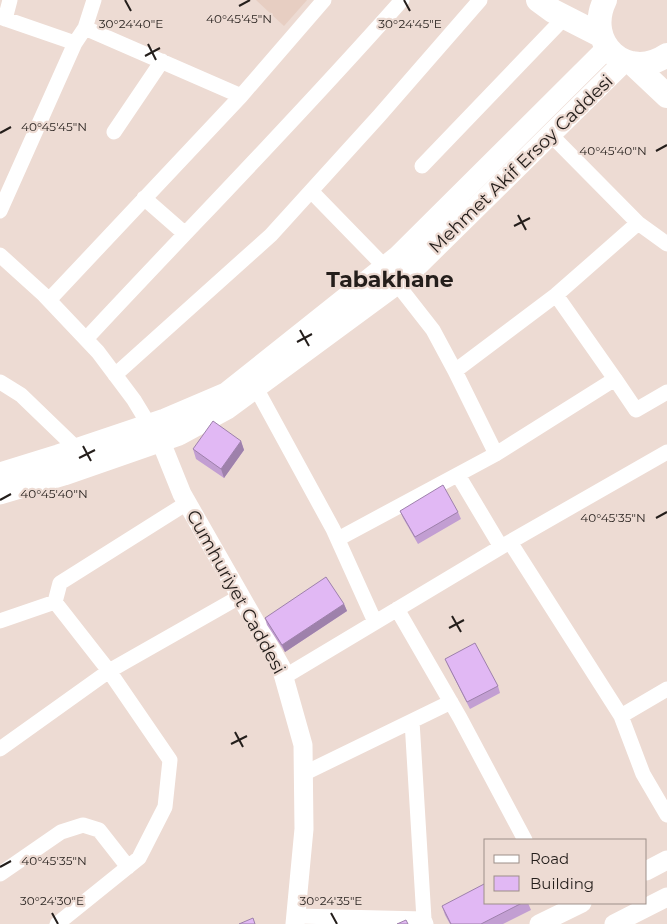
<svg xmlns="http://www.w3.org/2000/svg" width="667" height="924" font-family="Montserrat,sans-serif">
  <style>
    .built { fill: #e7cec2 }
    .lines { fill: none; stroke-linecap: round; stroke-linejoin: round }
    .minor { stroke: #fff; stroke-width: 15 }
    .tertiary { stroke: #fff; stroke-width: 19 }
    .secondary { stroke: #fff; stroke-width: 21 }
    .primary { stroke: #fff; stroke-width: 24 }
    .wall { fill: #c29ed2 }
    .shaded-wall { fill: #9e81ab }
    .building { fill: #e1b8f4; stroke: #9e81ab }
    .ticks { fill: none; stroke: #241e1b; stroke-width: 2 }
    .labels { text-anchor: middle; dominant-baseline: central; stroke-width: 4.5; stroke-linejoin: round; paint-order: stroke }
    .street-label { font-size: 18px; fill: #241e1b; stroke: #eddbd3 }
    .district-label { font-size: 22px; font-weight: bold; fill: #241e1b; stroke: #eddbd3 }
    .ticks-label { font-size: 12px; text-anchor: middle; fill: #241e1b; stroke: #eddbd3; stroke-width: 4.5; stroke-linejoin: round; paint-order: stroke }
  </style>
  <rect width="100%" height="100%" fill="#eddbd3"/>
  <path class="built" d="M 256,0 L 307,0 L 284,26 Z"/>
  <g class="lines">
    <path class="minor" d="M 0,17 L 75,43
      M 5,19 L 10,0
      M 85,28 L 241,96 L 324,0
      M 114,132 L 162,61
      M 551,135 L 638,223 L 667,244
      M 422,166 L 565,17
      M 311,191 L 385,267
      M 144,198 L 184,233
      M 0,211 L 75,43 L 85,28 L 94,0
      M 0,255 L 44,295 L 98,352 L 134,400 L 154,433
      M 397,284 L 433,330 L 455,371 L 496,454
      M 556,295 L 615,379
      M 49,300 L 241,96
      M 86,339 C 191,226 300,116 402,0
      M 455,371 L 556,295 L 638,223
      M 115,375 L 271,235 L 379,116 L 480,0
      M 0,382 L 21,395 L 77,449
      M 256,388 L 333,529 L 375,622
      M 458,475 L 501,547
      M 338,539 L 496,454 L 615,379 L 636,410 L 667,392
      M 510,542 L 621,716 L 643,774 L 667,815
      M 55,602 L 60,583 L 187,503
      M 397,609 L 460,718 L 525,840
      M 0,621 L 55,602 L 109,671 L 170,760 L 165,807 L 139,858 L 57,924
      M 284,677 L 501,547 L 667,452
      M 621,716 L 667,689
      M 412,721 L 424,919 L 426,924
      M 0,749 L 109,671 L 241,596
      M 303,774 L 451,702
      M 0,874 L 61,832 L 83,825 L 99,830 L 128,867
      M 296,916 L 424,919"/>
    <path class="tertiary" d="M 161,442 L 182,494 L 281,667 L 303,745 L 304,829 L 295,924
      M 646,871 L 667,860
      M 539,924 L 582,903
      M 614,924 L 667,897"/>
    <path class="secondary" d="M 0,473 L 58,455 L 165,419 L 226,393 L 398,256 L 607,48
      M 0,494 L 64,475 L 179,435 L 227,409 L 405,278 L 625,61"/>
    <path class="primary" d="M 538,0 L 553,11 L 600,35
      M 605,0 C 584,43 627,82 667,55
      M 632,63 L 667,96"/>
  </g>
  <path class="wall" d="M 241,441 L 244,450 L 224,478 L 196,459 L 193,449 Z
    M 400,511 L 458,512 L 461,519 L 418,544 L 403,518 Z
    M 344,604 L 347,611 L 285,652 L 267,625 L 265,618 Z
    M 445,659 L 498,686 L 500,693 L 470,709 L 448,666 Z
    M 486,903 L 528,903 L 531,910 L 503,924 L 450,924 L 445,915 L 442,906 Z"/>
  <path class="shaded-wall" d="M 241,441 L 244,450 L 224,478 L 221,469 Z
    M 344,604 L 347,611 L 285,652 L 282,645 Z"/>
  <path class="building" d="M 213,421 L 241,441 L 221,469 L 193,449 Z
    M 443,485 L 458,512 L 415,537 L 400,511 Z
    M 326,577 L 344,604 L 282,645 L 265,618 Z
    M 475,643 L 498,686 L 467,702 L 445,659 Z
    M 486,883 L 486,903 L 522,903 L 481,924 L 451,924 L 442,906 Z
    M 253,918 L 255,924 L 239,924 Z
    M 406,920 L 408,924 L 397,924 Z"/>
  <path class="ticks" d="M 125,0 L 131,11M 404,0 L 410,11M 239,6 L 250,0M 148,44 L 156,60M 145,56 L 160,48M 0,133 L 11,127M 656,151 L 667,145M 518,215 L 526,230M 514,226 L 530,218M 300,330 L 309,346M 297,342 L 312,334M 83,446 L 91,461M 79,458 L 95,450M 0,500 L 11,494M 656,518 L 667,512M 452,616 L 461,632M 449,628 L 464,620M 235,732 L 243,747M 231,744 L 247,736M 0,867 L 11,861M 52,913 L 58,924M 331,913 L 337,924"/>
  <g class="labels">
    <g class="street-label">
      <text transform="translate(521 164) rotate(-44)">Mehmet Akif Ersoy Caddesi</text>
      <text transform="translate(236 592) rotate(61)">Cumhuriyet Caddesi</text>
    </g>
    <g class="district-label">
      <text x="390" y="279">Tabakhane</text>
    </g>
  </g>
  <g class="ticks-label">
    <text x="239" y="23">40°45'45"N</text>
    <text x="131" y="28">30°24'40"E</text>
    <text x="410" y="28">30°24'45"E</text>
    <text x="54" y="131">40°45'45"N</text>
    <text x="613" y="155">40°45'40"N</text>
    <text x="54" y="498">40°45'40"N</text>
    <text x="613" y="522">40°45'35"N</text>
    <text x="54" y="865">40°45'35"N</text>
    <text x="52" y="905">30°24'30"E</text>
    <text x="331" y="905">30°24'35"E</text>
  </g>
  <rect x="484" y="839" width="162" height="65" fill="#eddbd3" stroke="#9d8f89"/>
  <rect x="494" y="855" width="25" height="8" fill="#ffffff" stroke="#9d8f89"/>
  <text x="530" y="864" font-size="15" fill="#241e1b">Road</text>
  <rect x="494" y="876" width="25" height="15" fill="#e1b8f4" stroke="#9d8f89"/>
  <text x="530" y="889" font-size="15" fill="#241e1b">Building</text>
</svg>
